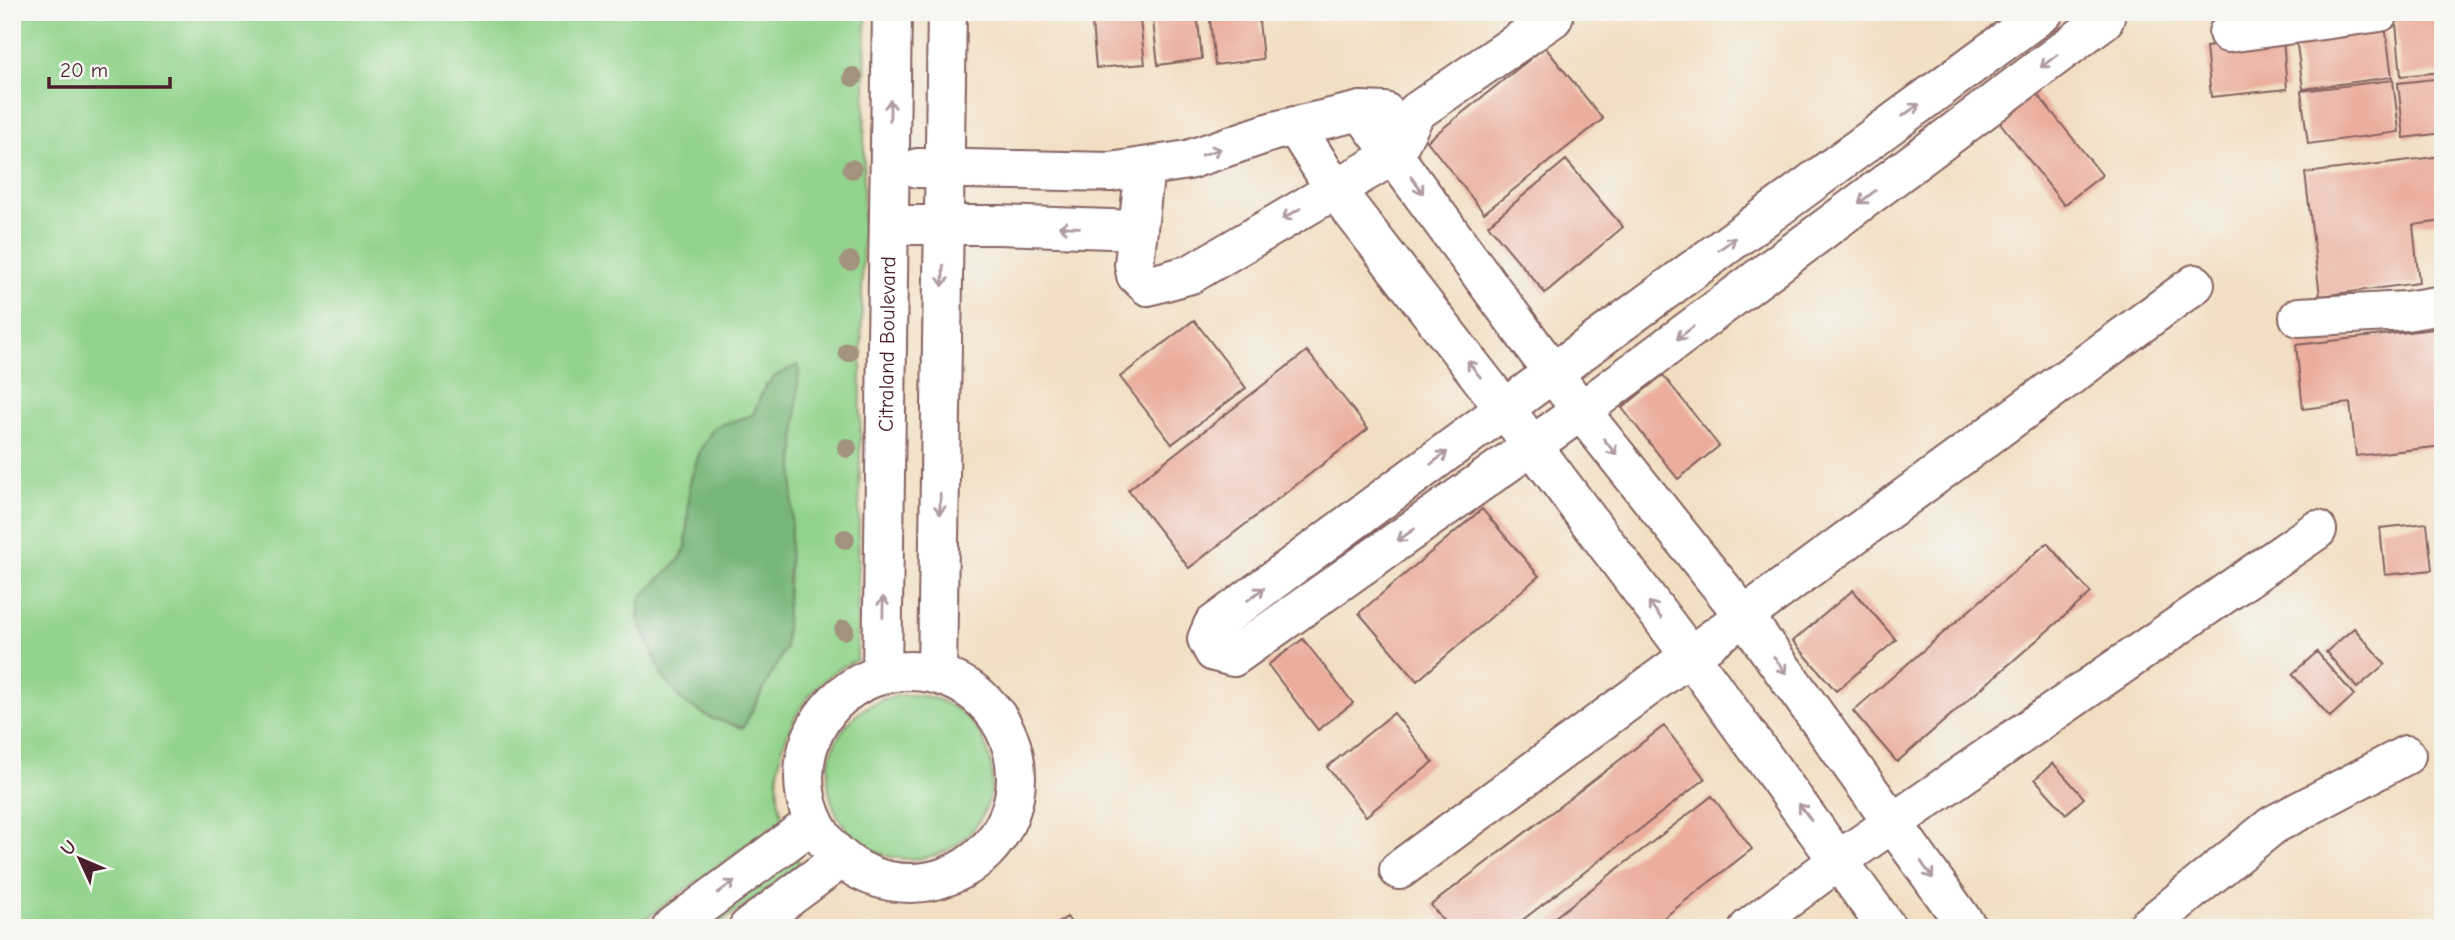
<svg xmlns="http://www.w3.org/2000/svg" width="2455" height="940" font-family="'Comic Neue',sans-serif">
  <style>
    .green { fill: #93d48c; stroke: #6e7a5c; stroke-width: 2; fill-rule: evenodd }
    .forest { fill: #76b678; stroke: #606a52; stroke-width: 2 }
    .building { fill: #ebad9c }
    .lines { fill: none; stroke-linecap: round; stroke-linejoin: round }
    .street-casing { stroke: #856260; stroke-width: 42 }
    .street { stroke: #fff; stroke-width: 38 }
    .tree { fill: #a2937f }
    .oneway { stroke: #ae9aa0 }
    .labels { text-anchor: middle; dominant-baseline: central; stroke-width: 6; stroke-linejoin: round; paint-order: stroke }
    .street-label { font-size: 21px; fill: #4a1f2b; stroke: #f6f6f2 }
  </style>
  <rect width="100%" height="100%" fill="#f6f6f2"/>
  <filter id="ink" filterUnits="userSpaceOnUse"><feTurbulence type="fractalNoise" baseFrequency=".0143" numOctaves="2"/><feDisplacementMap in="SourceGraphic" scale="14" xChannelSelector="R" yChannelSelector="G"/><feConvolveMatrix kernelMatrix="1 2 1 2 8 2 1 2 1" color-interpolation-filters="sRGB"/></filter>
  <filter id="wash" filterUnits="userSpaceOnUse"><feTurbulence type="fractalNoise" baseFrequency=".00686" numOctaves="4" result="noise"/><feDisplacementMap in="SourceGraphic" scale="28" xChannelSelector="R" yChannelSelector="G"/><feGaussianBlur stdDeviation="1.57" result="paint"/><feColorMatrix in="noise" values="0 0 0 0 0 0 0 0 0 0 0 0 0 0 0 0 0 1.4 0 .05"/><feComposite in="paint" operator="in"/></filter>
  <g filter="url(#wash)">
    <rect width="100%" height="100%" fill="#f2dfc2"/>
    <path class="green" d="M 12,12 L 866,12 L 857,660 C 800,681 763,760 783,818 L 633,928 L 12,928 ZM 766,383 L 663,677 L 638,618 L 641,597 L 680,559 L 686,548 L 690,482 L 700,451 L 714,427 L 753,415 Z
      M828 777a82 82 0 1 1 164 0a82 82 0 1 1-164 0Z
      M 794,859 L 799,860 L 799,865 L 714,928 L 701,928 Z"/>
    <path class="forest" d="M 799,365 L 785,649 L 743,728 L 711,718 L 682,701 L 663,677 L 638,618 L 641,597 L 680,559 L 686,548 L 690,482 L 700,451 L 714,427 L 753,415 C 765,386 767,376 799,365 Z"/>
    <g id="blocks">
      <path class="building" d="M 1091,12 L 1139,12 L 1145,64 L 1096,68 Z
        M 1152,12 L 1197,12 L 1202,59 L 1158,65 Z
        M 1209,12 L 1258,12 L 1263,59 L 1215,65 Z
        M 2180,12 L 2209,12 L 2209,14 L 2180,17 Z
        M 2406,12 L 2443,12 L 2443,72 L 2401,76 L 2395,13 Z
        M 2385,25 L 2392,77 L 2303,89 L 2296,38 Z
        M 2283,38 L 2287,89 L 2211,97 L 2206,47 Z
        M 1545,47 L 1603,119 L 1484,213 L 1427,141 Z
        M 2443,78 L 2443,133 L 2404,138 L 2398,83 Z
        M 2393,80 L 2399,132 L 2308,144 L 2301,91 Z
        M 2035,91 L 2102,175 L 2064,205 L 1998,120 Z
        M 2443,156 L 2443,221 L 2413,225 L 2419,283 L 2320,296 L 2305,173 Z
        M 1566,160 L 1623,227 L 1545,293 L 1488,225 Z
        M 1194,320 L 1246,388 L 1172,444 L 1120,377 Z
        M 2443,328 L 2443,446 L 2356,456 L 2350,403 L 2303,409 L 2296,345 Z
        M 1307,351 L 1368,429 L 1189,568 L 1128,490 Z
        M 1663,375 L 1719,446 L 1678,479 L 1622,408 Z
        M 1482,509 L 1539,576 L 1417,681 L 1359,613 Z
        M 2443,520 L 2443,555 L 2441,555 L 2437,521 Z
        M 2427,523 L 2432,570 L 2385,575 L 2380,528 Z
        M 2047,543 L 2091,593 L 1897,762 L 1853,711 Z
        M 1853,590 L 1896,640 L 1836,691 L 1793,641 Z
        M 2354,628 L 2385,664 L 2357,688 L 2326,652 Z
        M 1303,639 L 1353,703 L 1318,730 L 1268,665 Z
        M 2317,652 L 2354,695 L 2330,717 L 2292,674 Z
        M 1394,713 L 1433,762 L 1366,816 L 1327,767 Z
        M 1664,726 L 1705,779 L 1512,928 L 1449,928 L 1431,905 Z
        M 2053,763 L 2084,798 L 2066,814 L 2035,779 Z
        M 1712,796 L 1752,849 L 1685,901 L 1651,928 L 1541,928 Z
        M 1067,917 L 1075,928 L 1051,928 Z"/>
    </g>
  </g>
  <g filter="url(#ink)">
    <use href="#blocks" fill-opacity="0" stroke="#856260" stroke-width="2"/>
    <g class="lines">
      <defs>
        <g id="street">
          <path d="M 2044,12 L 1554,372 L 1213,625 L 1207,639 L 1214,652 L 1233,657 L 1581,411 L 2104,20 L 2105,17 L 2102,12"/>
          <path d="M 2228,33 L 2380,12"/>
          <path d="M 1361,111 L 1581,411 L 1745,617 L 1968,928"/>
          <path d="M 1295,126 L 1334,188 L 1505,409 L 1691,657 L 1887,928"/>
          <path d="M 1145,167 L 1134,264 L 1136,275 L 1148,286 L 1191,274 L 1394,155 L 1416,112 L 1553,18"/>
          <path d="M 918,168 L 1111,172 L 1188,160 L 1274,131 L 1361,111 L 1385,112"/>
          <path d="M 889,225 L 999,225 L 1137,230"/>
          <path d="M 2299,317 L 2406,311 L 2443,305"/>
          <circle cx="910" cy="777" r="106"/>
          <path d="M 937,674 L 947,12"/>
          <path id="s1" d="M 882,675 L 892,12"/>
          <path d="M 1399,870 L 2195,284"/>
          <path d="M 671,928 L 814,822"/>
          <path d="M 748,928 L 842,858"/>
          <path d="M 1749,928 L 1839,860 L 2317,530"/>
          <path d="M 2146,928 L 2273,825 L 2406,755"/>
        </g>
      </defs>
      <use href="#street" class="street-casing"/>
      <use href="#street" class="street"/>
    </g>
    <g class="tree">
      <circle cx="853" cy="77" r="10"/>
      <circle cx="852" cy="169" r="10"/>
      <circle cx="850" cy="261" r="10"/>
      <circle cx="848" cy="352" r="10"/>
      <circle cx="847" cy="448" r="10"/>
      <circle cx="845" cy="539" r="10"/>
      <circle cx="844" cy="630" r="10"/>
    </g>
    <defs><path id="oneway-shaft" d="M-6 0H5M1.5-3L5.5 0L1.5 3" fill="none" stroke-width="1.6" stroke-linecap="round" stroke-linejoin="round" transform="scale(1.75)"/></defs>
    <g class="oneway">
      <use href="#oneway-shaft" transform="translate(2049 61) rotate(143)"/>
      <use href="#oneway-shaft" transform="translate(890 110) rotate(-89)"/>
      <use href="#oneway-shaft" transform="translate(1911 110) rotate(-36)"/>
      <use href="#oneway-shaft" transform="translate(1211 152) rotate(-18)"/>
      <use href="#oneway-shaft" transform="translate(1417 185) rotate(54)"/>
      <use href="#oneway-shaft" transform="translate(1867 197) rotate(143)"/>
      <use href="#oneway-shaft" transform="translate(1291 214) rotate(149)"/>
      <use href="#oneway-shaft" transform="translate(1069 227) rotate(-178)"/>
      <use href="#oneway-shaft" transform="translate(1727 244) rotate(-36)"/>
      <use href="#oneway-shaft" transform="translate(943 276) rotate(91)"/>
      <use href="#oneway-shaft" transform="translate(1685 333) rotate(143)"/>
      <use href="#oneway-shaft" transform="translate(1474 369) rotate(-128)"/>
      <use href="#oneway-shaft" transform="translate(1610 447) rotate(52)"/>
      <use href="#oneway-shaft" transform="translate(1439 458) rotate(-37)"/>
      <use href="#oneway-shaft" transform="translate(940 504) rotate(91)"/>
      <use href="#oneway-shaft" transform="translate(1406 535) rotate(145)"/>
      <use href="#oneway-shaft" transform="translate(1256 594) rotate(-37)"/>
      <use href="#oneway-shaft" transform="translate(883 607) rotate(-89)"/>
      <use href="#oneway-shaft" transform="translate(1655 610) rotate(-127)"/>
      <use href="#oneway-shaft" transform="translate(1780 665) rotate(54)"/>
      <use href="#oneway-shaft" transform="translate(1805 812) rotate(-126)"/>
      <use href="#oneway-shaft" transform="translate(1927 870) rotate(55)"/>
      <use href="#oneway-shaft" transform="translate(726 887) rotate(-36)"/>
    </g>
  </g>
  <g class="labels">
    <g class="street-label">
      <text stroke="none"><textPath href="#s1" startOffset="331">Citraland Boulevard</textPath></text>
    </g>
  </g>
  <rect width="2455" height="940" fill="none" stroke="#f6f6f2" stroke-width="42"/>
  <g transform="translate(80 859) rotate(314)" stroke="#f6f6f2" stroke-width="5" paint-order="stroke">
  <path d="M0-5L12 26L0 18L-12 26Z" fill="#4a1f2b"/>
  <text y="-10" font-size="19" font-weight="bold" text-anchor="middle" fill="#4a1f2b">U</text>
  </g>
  <path d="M49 77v10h121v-10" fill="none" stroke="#4a1f2b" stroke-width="3.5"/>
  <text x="60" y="77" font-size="21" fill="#4a1f2b" stroke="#f6f6f2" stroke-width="5" paint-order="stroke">20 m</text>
</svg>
